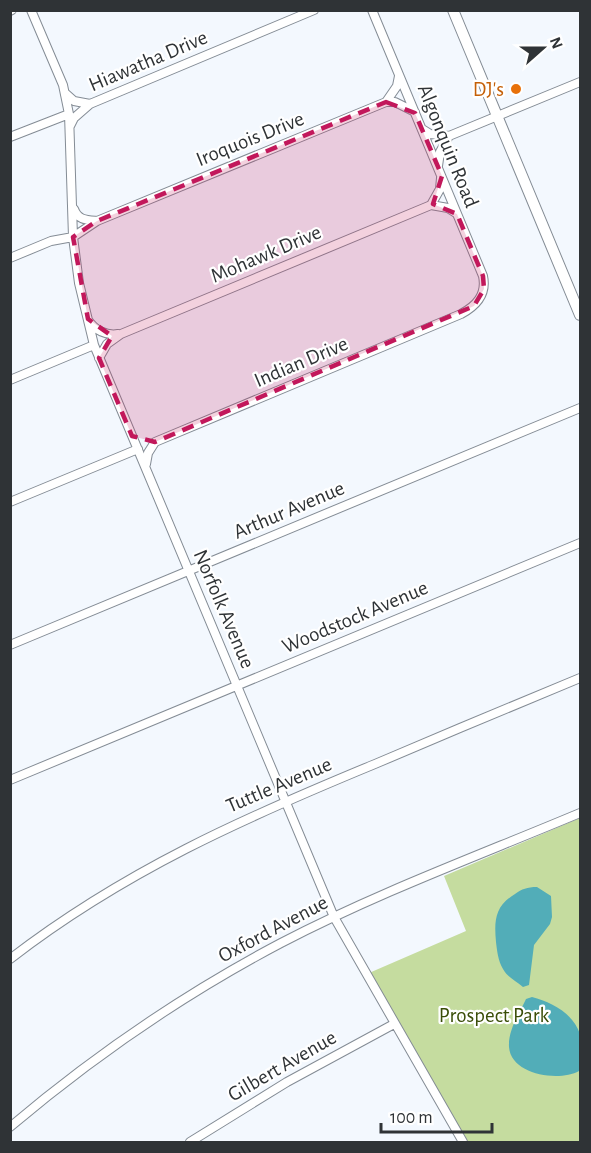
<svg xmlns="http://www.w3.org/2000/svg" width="591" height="1153" font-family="'Alegreya Sans',sans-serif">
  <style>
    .green { fill: #c5dc9f }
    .water { fill: #52adb8 }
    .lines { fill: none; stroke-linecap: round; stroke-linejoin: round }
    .minor-casing { stroke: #848c95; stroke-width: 10 }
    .major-casing { stroke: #848c95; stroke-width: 12 }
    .minor { stroke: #fff; stroke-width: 8 }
    .major { stroke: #fff; stroke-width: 10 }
    .marked { fill: #c2185b; fill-opacity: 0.2; stroke: #c2185b; stroke-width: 4.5; stroke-dasharray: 12 8; stroke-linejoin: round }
    .food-dot { fill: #e8710a; stroke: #fff; stroke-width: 2 }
    .labels { text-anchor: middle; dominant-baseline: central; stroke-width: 4.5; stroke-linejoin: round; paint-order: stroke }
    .street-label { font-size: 21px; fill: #2f3336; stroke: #fff }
    .food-label { font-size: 21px; fill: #c56008; stroke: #fff; text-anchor: end }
    .park-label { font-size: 21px; fill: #3a4e08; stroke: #fff }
  </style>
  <rect width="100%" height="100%" fill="#f3f8fe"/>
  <path class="green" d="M 580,818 L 580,1142 L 468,1142 L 369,973 L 466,931 L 444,876 Z"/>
  <path class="water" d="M 537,887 L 551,896 L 552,917 L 550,924 L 534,945 L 529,985 L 523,987 C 515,980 508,978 503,969 C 498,961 497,950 496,942 C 494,920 495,906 515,894 C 522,889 527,887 537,887 Z
    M 532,997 C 551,1002 573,1013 580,1034 C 583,1043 580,1057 580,1067 L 579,1071 C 559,1082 511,1075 509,1047 C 508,1030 519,1014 526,999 Z"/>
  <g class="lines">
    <defs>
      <path id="minor" d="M 31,10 L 63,85 L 69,114 L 73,237 L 79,283 L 94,345 L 334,917 L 463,1142
        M 10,11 L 12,10
        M 65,93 L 74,101 L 90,104
        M 386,102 L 397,86 L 399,76
        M 70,126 L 74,118 L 90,104 L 314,10
        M 422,129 L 430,134 L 449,136 L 580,82
        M 10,137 L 69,114
        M 438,166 L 440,152 L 449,136
        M 431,205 L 440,189 L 441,178
        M 74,209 C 78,220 86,220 97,221
        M 10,258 L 51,241 L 73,237 L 97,221 L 386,102 L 395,102 L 415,112
        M 88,320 C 95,330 106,336 118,334
        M 99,358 L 107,344 L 121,334 L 431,205 L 448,208 L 456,213
        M 10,380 L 94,345
        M 146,464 L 148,453 L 155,442 L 461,314 C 476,306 487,295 483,276 L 372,10
        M 10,502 L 138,449
        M 10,645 L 580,408
        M 10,780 L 580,543
        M 10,959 C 124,871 244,818 375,764 C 443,735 512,706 580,678
        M 10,1127 C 94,1056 184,994 281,943 C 377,893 480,855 580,813
        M 190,1142 L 287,1082 L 394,1024"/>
      <path id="major" d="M 453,10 L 580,315"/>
    </defs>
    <use href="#minor" class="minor-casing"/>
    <use href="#major" class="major-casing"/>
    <use href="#minor" class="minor"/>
    <use href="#major" class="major"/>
  </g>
  <path class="marked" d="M 386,102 L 415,113 L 442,176 L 433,204 L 457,214 L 483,276 L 484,289 L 474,306 L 155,442 L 132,436 L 99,358 L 112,336 L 88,319 L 73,237 L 97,221 Z"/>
  <circle class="food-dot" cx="516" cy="89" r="6"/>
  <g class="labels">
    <g class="street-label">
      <text transform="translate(148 61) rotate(-23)">Hiawatha Drive</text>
      <text transform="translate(250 139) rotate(-22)">Iroquois Drive</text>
      <text transform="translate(448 146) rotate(68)">Algonquin Road</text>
      <text transform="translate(266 254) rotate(-23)">Mohawk Drive</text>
      <text transform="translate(301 362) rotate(-23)">Indian Drive</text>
      <text transform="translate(289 510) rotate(-23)">Arthur Avenue</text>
      <text transform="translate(224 609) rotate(67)">Norfolk Avenue</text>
      <text transform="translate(355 617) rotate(-23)">Woodstock Avenue</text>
      <text transform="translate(279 785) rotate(-23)">Tuttle Avenue</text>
      <text transform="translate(273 929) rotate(-28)">Oxford Avenue</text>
      <text transform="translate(282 1066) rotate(-30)">Gilbert Avenue</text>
    </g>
    <g class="food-label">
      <text x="504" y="89">DJ's</text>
    </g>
    <g class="park-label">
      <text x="494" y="1015">Prospect Park</text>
    </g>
  </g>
  <rect width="591" height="1153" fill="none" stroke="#2f3336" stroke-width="24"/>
  <g transform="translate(543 48) rotate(69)" stroke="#ffffff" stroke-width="4.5" paint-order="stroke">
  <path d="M0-4.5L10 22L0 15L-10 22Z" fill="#2f3336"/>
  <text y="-9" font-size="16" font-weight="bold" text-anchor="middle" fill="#2f3336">N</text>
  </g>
  <path d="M381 1123v9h111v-9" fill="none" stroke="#2f3336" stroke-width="3"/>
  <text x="390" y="1123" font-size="18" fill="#2f3336" stroke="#ffffff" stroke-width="4.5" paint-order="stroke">100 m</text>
</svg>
